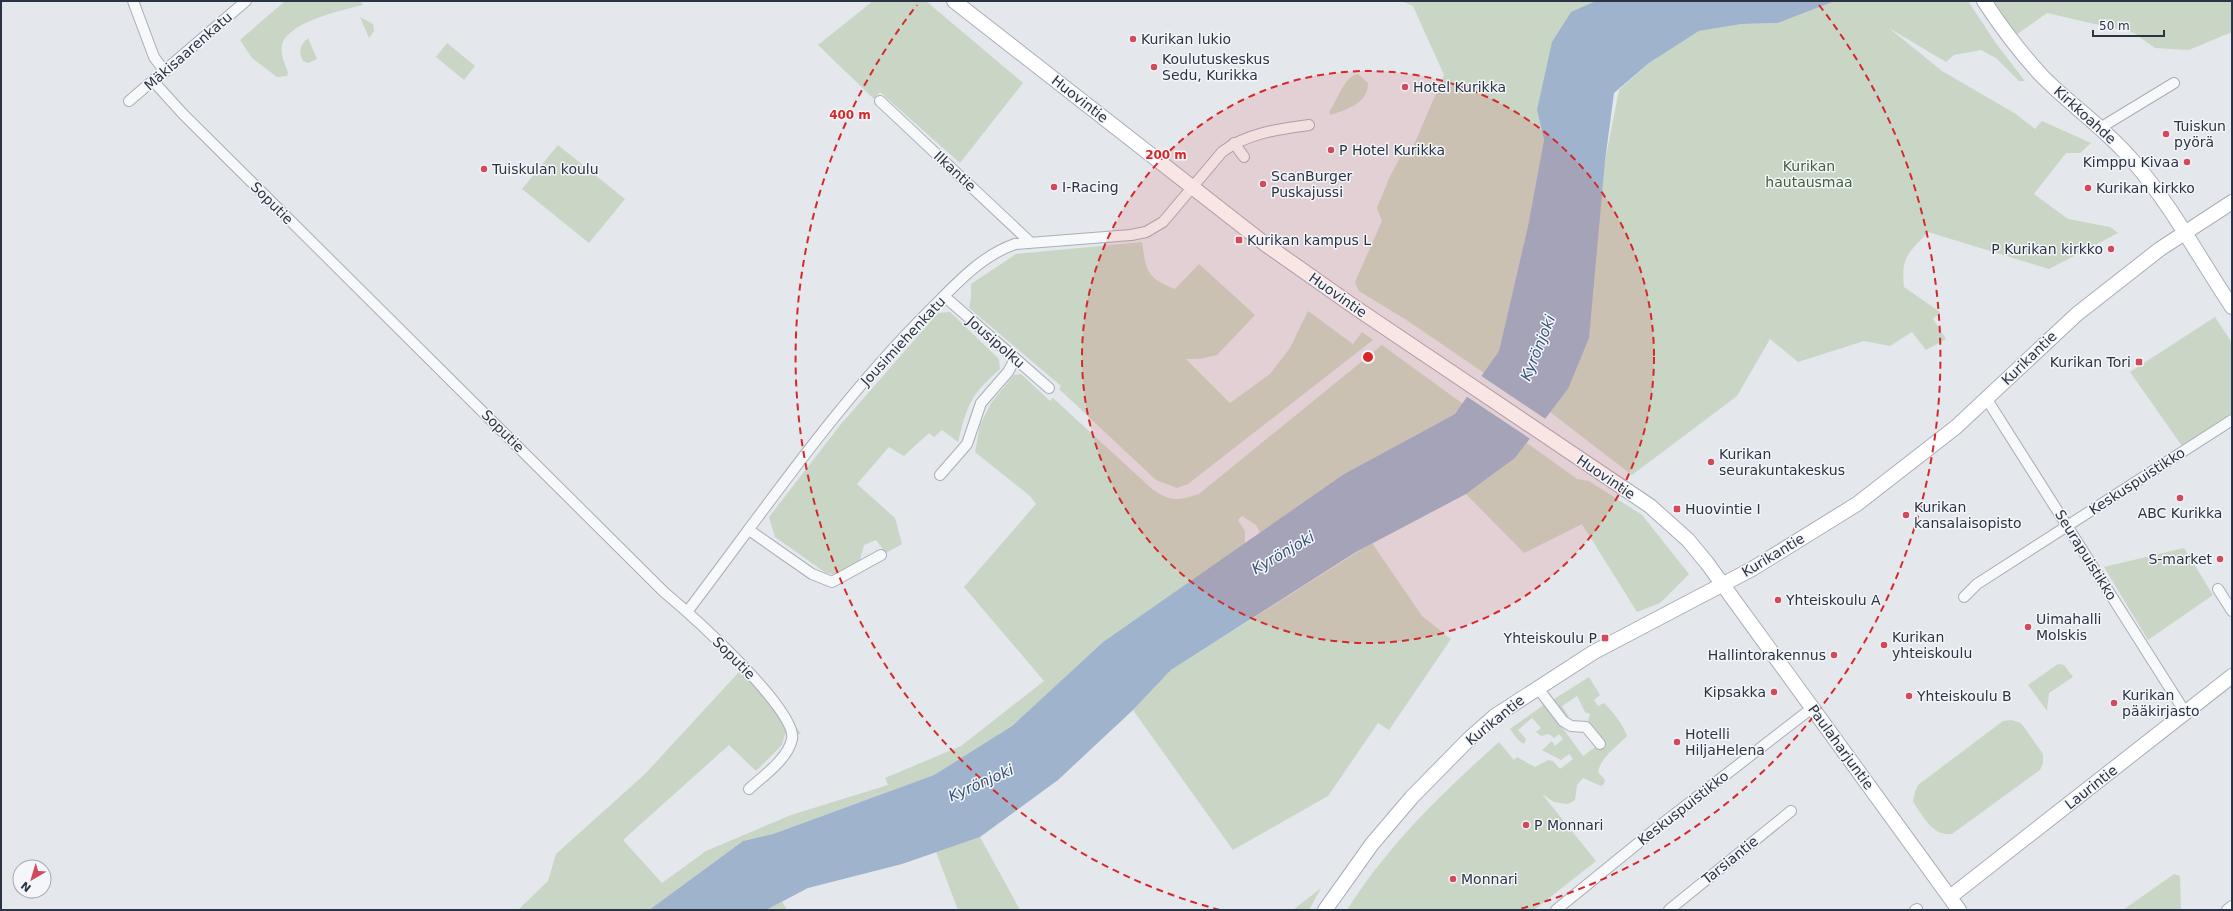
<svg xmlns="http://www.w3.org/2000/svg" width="2233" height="911" font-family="'DejaVu Sans',sans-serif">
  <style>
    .green { fill: #c9d6c5 }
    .water { fill: #9fb4cc }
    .pier { fill: #e4e7ec }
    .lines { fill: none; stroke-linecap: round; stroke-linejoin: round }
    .street-casing { stroke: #a9aeb7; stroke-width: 12 }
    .secondary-casing { stroke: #a9aeb7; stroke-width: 16 }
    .street { stroke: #f7f8fa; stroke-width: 10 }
    .secondary { stroke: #fff; stroke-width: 14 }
    .ring { fill: none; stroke: #d62828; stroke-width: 2; stroke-dasharray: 7 5 }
    .poi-dot { fill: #d1495b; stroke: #f4f6f9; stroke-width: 1.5 }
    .labels { text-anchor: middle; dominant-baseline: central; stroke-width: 3; stroke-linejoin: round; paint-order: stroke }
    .poi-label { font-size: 14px; fill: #2b3445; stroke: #f4f6f9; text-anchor: start }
    .street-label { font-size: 14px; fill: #2b3445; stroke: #f4f6f9 }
    .park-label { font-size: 14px; fill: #3f6138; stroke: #f4f6f9 }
    .water-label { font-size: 15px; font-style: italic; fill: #34527a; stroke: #f4f6f9 }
    .centre { fill: #d62828; stroke: #f4f6f9; stroke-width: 2 }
    .ring-label { font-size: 12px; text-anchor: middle; font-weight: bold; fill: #d62828; stroke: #f4f6f9; stroke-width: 3; stroke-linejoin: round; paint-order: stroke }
  </style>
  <rect width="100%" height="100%" fill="#e4e7ec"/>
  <path class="green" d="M 285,1 L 360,1 L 363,5 C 343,10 286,22 282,46 C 280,55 285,64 288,72 L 287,76 L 277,77 L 252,58 L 240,40 Z
    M 873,1 L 926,1 L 1023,83 L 960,163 L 880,92 L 874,99 L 818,45 Z
    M 1401,1 L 1596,1 L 1590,4 L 1537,110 L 1544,140 L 1528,226 L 1499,351 L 1484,373 L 1408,321 L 1359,291 L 1355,282 L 1382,221 L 1377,208 L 1390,176 L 1401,156 L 1410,154 L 1444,75 L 1413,6 Z
    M 1835,1 L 1968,1 L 1995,42 L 2025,81 L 2019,81 L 1996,58 L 1981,50 L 1954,55 L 1946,62 L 1889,28 L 1942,71 L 2016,114 L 2035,129 L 2042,121 L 2091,143 L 2080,153 L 2066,153 L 2034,194 L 2068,219 L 2110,227 L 2118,233 L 2049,269 L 1928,232 C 1908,254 1901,256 1904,287 L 1940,312 L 1933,319 L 1946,339 L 1926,350 L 1912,332 L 1890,346 L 1864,341 L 1798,362 L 1770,339 L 1737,396 L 1632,475 L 1550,412 L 1568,389 L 1605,161 L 1619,90 L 1649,63 L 1699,31 L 1742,24 L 1778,23 Z
    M 1991,1 L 2232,1 L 2232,32 L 2189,50 L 2155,48 L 2134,33 L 2047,13 L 2016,35 Z
    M 360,17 L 373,24 L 374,31 L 369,38 Z
    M 308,38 L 317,59 L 308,63 L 303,61 C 298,51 300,45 308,38 Z
    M 447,43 L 475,66 L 464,80 L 436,57 Z
    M 1358,74 L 1368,83 C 1368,104 1347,109 1331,115 L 1329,112 C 1338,100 1344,76 1358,74 Z
    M 558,145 L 625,199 L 589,243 L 522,189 Z
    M 1142,242 C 1146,270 1146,278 1175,289 L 1199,264 L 1255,315 L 1217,355 L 1200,359 L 1186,359 L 1230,403 L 1270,374 L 1290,348 L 1308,311 L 1353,344 L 1362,332 L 1373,340 L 1188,484 L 1177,488 L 1156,480 L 1059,389 L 1061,386 L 969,308 L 971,298 L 971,284 L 1016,254 Z
    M 950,312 L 999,359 L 1000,369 C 970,396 968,403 958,442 L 942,430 L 934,437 L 929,433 L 904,456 L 889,447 L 857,484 L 895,518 L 902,544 L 886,553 L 876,540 L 864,545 L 860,560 L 838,575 L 826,573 L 775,537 L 769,517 L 841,424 L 938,313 Z
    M 2215,317 L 2232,343 L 2232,413 L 2182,446 L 2130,372 Z
    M 1382,345 L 1463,404 L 1455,414 L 1344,474 L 1260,533 L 1256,525 L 1242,516 L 1238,520 L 1245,531 L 1245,544 L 1103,642 L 1012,726 L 934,775 L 773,834 L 743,841 L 649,910 L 518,910 L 548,881 L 556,854 L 645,774 L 739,672 L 750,668 L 781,702 L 801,734 L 785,734 L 782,745 L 756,771 L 729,745 L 623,840 L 662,883 L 706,851 L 791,815 L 888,785 L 885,778 L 961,746 L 1044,681 L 964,587 L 1036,504 L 1030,496 L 975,452 L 980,425 L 991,403 L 1014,375 L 1021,374 L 1050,401 L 1053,398 L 1152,489 C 1171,502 1177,501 1199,494 Z
    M 1527,443 L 1577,479 L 1589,481 L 1642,515 L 1689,574 L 1660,603 L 1637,612 L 1582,524 L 1524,553 L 1466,494 L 1515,458 Z
    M 1372,543 L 1422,616 L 1451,639 L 1389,730 L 1378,723 L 1328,796 L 1233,850 L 1133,710 L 1171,670 Z
    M 2184,548 L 2213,595 L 2148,640 L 2104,567 Z
    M 2058,664 L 2064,665 L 2073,677 L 2049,693 L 2047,711 L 2028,685 Z
    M 1589,677 L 1600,695 L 1594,700 L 1598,706 L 1604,703 C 1613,712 1623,724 1627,736 C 1616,748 1602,755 1598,772 L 1605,780 L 1604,784 L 1601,786 L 1583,778 L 1577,785 L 1575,800 L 1568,804 L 1554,802 L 1542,794 L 1596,861 L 1534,910 L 1347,910 C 1388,845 1442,793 1499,742 L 1514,760 L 1517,757 L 1535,767 L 1548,760 L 1553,761 L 1560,769 L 1573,759 L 1569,754 L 1561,760 L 1542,750 L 1552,741 L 1555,746 L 1563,739 L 1559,734 L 1554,738 L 1549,734 L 1541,736 L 1536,732 L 1541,728 L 1532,718 L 1518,730 L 1526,739 L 1524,744 L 1518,740 L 1510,729 L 1545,704 L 1583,756 L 1598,745 L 1588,721 L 1590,714 L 1585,712 L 1577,696 L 1562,706 L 1569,717 L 1565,717 L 1551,701 Z
    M 2011,720 L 2021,723 L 2043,754 L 2043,763 L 2040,770 L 1952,834 C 1932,836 1924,817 1913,802 L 1915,792 L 1918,785 L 2003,721 Z
    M 980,837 L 1020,910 L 958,910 L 936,852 Z
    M 2174,874 L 2180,876 L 2181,910 L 2123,910 Z
    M 1321,888 L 1309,910 L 1293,910 Z
    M 782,901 L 787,910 L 766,910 Z"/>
  <path class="water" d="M 1596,1 L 1835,1 L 1778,23 L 1742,24 L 1699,31 L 1649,63 L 1614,93 L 1605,161 L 1589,338 L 1568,389 L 1515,458 L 1466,494 L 1356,552 L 1171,670 L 1133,710 L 1058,780 L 980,837 L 902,864 L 808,888 L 766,910 L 649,910 L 743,841 L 773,834 L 934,775 L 1012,726 L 1103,642 L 1344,474 L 1455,414 L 1499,351 L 1528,226 L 1544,140 L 1537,110 L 1552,42 L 1571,12 Z"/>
  <path class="pier" d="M 1480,375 L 1547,420 L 1532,440 L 1466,396 Z"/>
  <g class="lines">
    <defs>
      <path id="street" d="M 133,1 L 154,57 L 165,72
        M 154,82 L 183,114 L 664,592 C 688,612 798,710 792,739 C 788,759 763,776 749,789
        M 129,101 L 246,1
        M 880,101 L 1030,242
        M 2100,128 L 2174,83
        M 1234,143 L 1244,157
        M 944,296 L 1049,388
        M 1986,398 L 2185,712
        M 940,475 L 967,444 L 981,403 L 1008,372 L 1015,359
        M 749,530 L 812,574 L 832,582 L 881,555
        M 2218,589 L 2232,611
        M 1964,597 L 1977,584 L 2232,420
        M 687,612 C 766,508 839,400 932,308 C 957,283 981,256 1015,244 L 1131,235 L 1146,232 L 1163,222 L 1222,152 C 1247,133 1279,129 1309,125
        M 1537,687 L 1563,721 L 1571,726 L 1586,727 L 1600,744
        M 1556,910 L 1658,827 L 1812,708
        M 1669,910 L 1791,811
        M 1915,910 L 1917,909
        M 2227,910 L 2232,906"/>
      <path id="secondary" d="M 954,1 L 1265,244 L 1356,308 L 1650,506 L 1688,540 L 1707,563 L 1959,910
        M 1984,1 C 2001,27 2020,52 2041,75 C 2070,105 2105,128 2132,160 C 2171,204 2199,258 2232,307
        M 1950,897 L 2232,676
        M 1325,910 L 1372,844 L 1412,797 L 1470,738 L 1495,716 L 1594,652 L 1752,569 L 1857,504 L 1956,427 L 2077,314 L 2160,249 L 2232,202"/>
    </defs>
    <use href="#street" class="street-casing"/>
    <use href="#secondary" class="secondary-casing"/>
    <use href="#street" class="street"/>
    <use href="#secondary" class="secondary"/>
  </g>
  <circle cx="1368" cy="357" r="286" fill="#d62828" fill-opacity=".12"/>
  <g class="ring">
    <circle cx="1368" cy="357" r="286"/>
    <path d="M1220 910A572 572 0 0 1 917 5M1819 5A572 572 0 0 1 1516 910"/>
  </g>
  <g class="poi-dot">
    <circle cx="1133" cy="39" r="4"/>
    <circle cx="1154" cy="67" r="4"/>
    <circle cx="1405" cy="87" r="4"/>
    <circle cx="2166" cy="134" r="4"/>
    <circle cx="1331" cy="150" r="4"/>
    <circle cx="2187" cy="162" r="4"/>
    <circle cx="484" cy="169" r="4"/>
    <circle cx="1263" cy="184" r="4"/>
    <circle cx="1054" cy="187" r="4"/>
    <circle cx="2088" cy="188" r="4"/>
    <rect x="1235" y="236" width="8" height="8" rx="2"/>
    <circle cx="2111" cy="249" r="4"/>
    <rect x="2135" y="358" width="8" height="8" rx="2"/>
    <circle cx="1711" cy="462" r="4"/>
    <circle cx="2180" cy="498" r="4"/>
    <rect x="1673" y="505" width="8" height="8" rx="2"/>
    <circle cx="1906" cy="515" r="4"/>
    <circle cx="2220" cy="559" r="4"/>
    <circle cx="1778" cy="600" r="4"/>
    <circle cx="2028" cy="627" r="4"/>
    <rect x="1601" y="634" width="8" height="8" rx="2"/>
    <circle cx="1884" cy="645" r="4"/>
    <circle cx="1834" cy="655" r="4"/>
    <circle cx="1774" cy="692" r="4"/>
    <circle cx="1909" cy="696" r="4"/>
    <circle cx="2114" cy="703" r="4"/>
    <circle cx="1677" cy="742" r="4"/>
    <circle cx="1526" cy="825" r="4"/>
    <circle cx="1453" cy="879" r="4"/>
  </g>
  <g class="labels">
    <g class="poi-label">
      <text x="1141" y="39">Kurikan lukio</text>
      <text x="1162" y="59">Koulutuskeskus<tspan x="1162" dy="16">Sedu, Kurikka</tspan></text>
      <text x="1413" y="87">Hotel Kurikka</text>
      <text x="2174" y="126">Tuiskun<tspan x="2174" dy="16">pyörä</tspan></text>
      <text x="1339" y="150">P Hotel Kurikka</text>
      <text x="2179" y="162" text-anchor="end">Kimppu Kivaa</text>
      <text x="492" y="169">Tuiskulan koulu</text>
      <text x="1271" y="176">ScanBurger<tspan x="1271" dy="16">Puskajussi</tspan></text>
      <text x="1062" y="187">I-Racing</text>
      <text x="2096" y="188">Kurikan kirkko</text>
      <text x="1247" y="240">Kurikan kampus L</text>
      <text x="2103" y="249" text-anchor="end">P Kurikan kirkko</text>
      <text x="2131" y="362" text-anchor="end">Kurikan Tori</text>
      <text x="1719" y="454">Kurikan<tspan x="1719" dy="16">seurakuntakeskus</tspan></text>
      <text x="1914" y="507">Kurikan<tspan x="1914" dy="16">kansalaisopisto</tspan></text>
      <text x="1685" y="509">Huovintie I</text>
      <text x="2180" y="513" text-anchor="middle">ABC Kurikka</text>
      <text x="2212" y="559" text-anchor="end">S-market</text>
      <text x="1786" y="600">Yhteiskoulu A</text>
      <text x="2036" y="619">Uimahalli<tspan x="2036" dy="16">Molskis</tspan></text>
      <text x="1892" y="637">Kurikan<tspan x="1892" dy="16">yhteiskoulu</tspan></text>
      <text x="1597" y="638" text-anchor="end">Yhteiskoulu P</text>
      <text x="1826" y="655" text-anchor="end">Hallintorakennus</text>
      <text x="1766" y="692" text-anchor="end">Kipsakka</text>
      <text x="2122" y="695">Kurikan<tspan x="2122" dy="16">pääkirjasto</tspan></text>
      <text x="1917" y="696">Yhteiskoulu B</text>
      <text x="1685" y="734">Hotelli<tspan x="1685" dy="16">HiljaHelena</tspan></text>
      <text x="1534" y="825">P Monnari</text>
      <text x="1461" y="879">Monnari</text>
    </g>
    <g class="street-label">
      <text transform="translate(188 51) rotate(-41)">Mäkisaarenkatu</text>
      <text transform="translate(1080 99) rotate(38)">Huovintie</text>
      <text transform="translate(2085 115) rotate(42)">Kirkkoahde</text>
      <text transform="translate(955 171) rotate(43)">Ilkantie</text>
      <text transform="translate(272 203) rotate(45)">Soputie</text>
      <text transform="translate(1338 295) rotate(35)">Huovintie</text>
      <text transform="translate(903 341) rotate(-47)">Jousimiehenkatu</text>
      <text transform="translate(996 342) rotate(41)">Jousipolku</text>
      <text transform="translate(2029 358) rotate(-44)">Kurikantie</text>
      <text transform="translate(503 431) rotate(45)">Soputie</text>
      <text transform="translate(1606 477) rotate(34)">Huovintie</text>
      <text transform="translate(2137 481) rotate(-33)">Keskuspuistikko</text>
      <text transform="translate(1773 555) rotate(-31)">Kurikantie</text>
      <text transform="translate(2086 555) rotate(58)">Seurapuistikko</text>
      <text transform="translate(734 658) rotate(45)">Soputie</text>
      <text transform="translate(1495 720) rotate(-39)">Kurikantie</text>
      <text transform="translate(1841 747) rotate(54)">Paulaharjuntie</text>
      <text transform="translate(2091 787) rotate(-38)">Laurintie</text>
      <text transform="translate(1683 808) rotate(-38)">Keskuspuistikko</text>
      <text transform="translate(1730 860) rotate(-39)">Tarsiantie</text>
    </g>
    <g class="park-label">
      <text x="1809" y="166">Kurikan<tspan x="1809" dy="16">hautausmaa</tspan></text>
    </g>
    <g class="water-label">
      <text transform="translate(1538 348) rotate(-68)">Kyrönjoki</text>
      <text transform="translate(1283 553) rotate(-30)">Kyrönjoki</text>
      <text transform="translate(981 783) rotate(-24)">Kyrönjoki</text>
    </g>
  </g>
  <circle cx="1368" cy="357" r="6" class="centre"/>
  <g class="ring-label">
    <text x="850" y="119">400 m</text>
    <text x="1166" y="159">200 m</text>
  </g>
  <rect width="2233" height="911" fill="none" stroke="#2b3445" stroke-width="4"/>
  <g transform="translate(32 879) rotate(218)"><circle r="19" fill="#f4f6f9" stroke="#a4a8b1"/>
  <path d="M0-3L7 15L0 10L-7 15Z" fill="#d1495b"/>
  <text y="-6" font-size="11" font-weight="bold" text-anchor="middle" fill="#2b3445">N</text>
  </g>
  <path d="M2093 30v6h71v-6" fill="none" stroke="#2b3445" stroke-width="2"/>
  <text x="2099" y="30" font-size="12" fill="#2b3445" stroke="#f4f6f9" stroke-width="3" paint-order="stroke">50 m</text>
</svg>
